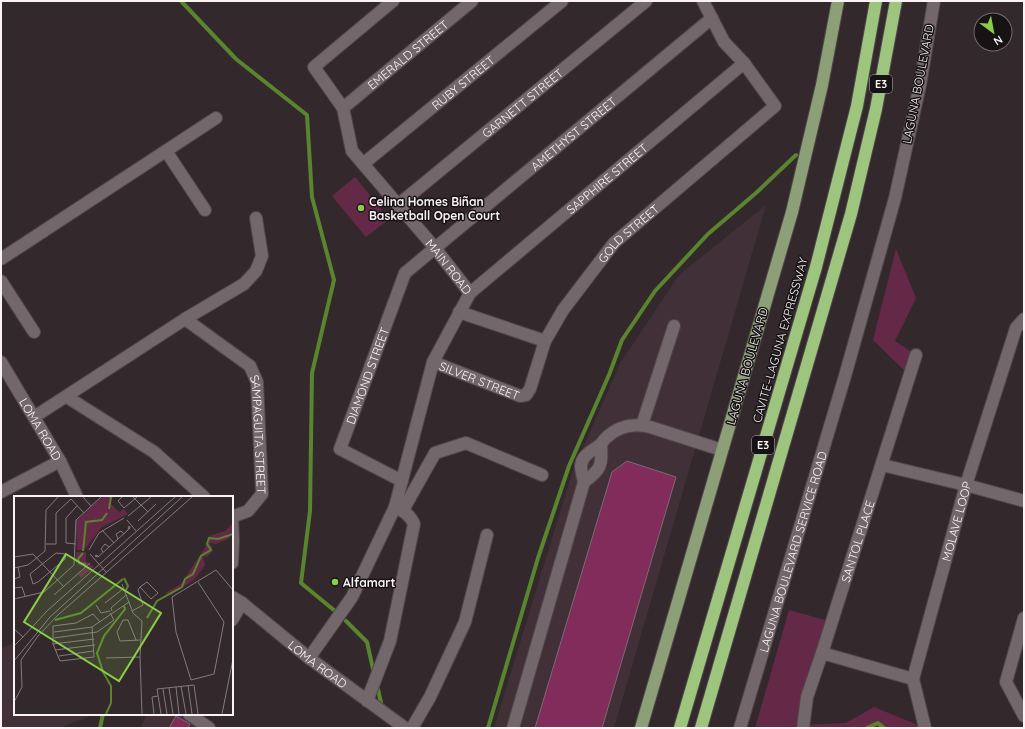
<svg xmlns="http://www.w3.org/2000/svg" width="1025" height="729" font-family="Quicksand,sans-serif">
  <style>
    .built { fill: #413037 }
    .green { fill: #652948 }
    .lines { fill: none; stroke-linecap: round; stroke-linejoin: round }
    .stream { stroke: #58852d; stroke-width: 4 }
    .building { fill: #812c5a; stroke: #796d72 }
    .minor-casing { stroke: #50474b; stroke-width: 14 }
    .major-casing { stroke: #50474b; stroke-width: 14 }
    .highway-casing { stroke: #50474b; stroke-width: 14 }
    .minor { stroke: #73676c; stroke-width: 12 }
    .major { stroke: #8c9f77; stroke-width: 12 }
    .highway { stroke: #9dc57e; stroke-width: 12 }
    .poi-dot { fill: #8ace48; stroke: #171315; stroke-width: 1.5 }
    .labels { text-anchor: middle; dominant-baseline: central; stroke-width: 3; stroke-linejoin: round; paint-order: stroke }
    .shield { fill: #171315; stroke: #b6b0b2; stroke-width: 1 }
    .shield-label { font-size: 11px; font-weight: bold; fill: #faf3f5 }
    .street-label { font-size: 12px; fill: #faf3f5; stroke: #171315 }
    .poi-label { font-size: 12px; font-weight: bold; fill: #faf3f5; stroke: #171315; text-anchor: start }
    .inset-river { fill: none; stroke: #58852d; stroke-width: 2 }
    .inset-road { fill: none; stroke: #837a7d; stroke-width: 1 }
    .view { fill: #8ace48; fill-opacity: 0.15; stroke: #8ace48; stroke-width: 2 }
    .inset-edge { fill: none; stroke: #faf3f5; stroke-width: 2 }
  </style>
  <rect width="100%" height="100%" fill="#33292d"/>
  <path class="built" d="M 766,205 L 614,728 L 494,728 L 573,470 L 621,362 L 679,275 Z
    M 15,642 L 15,714 L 96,714 L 64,726 L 64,728 L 1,728 L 1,648 Z
    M 147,714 L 178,714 L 201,728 L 140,728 Z"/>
  <path class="green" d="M 355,177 L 389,219 L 366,237 L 332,196 Z
    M 896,249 L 916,298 L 895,341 L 916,355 L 910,376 L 873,340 Z
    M 789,610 L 832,622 L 804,725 L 846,723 L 874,707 L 925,728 L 755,728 Z"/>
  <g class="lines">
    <path class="stream" d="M 181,1 L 236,59 L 307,115 L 312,197 L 334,280 L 312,373 L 310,511 L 301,583 L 335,611
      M 346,621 L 367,642 L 373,669
      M 377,685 L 382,707
      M 100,728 L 103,714
      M 488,728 L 538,558 L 569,466 L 609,375 L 622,340 L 655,291 L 708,234 L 756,193 L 796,155
      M 867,728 L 878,723 L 884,728"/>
  </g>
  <path class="building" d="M 627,461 L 676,477 L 602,728 L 535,728 L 612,472 Z
    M 176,716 L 190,724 L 188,728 L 169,728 Z"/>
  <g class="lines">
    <defs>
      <g id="minor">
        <path id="s1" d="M 393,1 L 314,67 L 343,108 L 352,151 L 435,248 L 470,293"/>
        <path id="s2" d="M 343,108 L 472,1"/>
        <path d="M 166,151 L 205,210"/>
        <path id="s3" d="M 363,164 L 562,1"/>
        <path id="s4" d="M 398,205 L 646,1"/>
        <path d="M 1,259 L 216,118"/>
        <path d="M 1,281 L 34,332"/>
        <path d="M 459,312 L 545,341"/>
        <path id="s5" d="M 185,319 L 250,366 L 257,382 L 262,494 L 248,511 L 232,517"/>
        <path id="s6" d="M 1,362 L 60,461 L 77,497"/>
        <path id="s7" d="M 433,362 L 520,396 L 526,395 L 530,389 L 545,341 L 563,310 L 614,243 L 775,106 L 744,63 L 724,42 L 703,1"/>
        <path d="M 67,397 L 154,452 L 204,497"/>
        <path d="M 34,417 L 185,319 L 244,284 L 256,271 L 262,256 L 256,218"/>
        <path d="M 642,425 L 674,326"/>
        <path d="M 882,465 L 966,485 L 1024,501"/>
        <path id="s8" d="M 402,481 L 340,449 L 405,273 L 712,18"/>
        <path d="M 584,482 C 602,469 602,465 601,444"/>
        <path d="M 1,492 L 60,461"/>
        <path d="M 403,510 L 435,453 L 466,443 L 542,475"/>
        <path d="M 232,563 L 233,541 L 232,517"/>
        <path id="s9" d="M 232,597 L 242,603 L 309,658 L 405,728"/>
        <path d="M 1024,618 L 1006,682 L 1024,716"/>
        <path d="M 232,620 L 242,603"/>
        <path d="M 822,653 L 913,679"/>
        <path id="s10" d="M 309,658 L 352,597 L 395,507 L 433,362 L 470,293 L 744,63"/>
        <path d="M 367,701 L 390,641 L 414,524 C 410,515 404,511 395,507"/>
        <path d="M 189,714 L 209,728"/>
        <path d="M 412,728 L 430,697 L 465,622 L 487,535"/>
        <path d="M 513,728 L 584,482 C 583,477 581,471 581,466 C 582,454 593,451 601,444 C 603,442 604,439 607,437 C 619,426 634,423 650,427 L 722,450"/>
        <path id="s11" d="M 740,728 L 845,376 L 895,198 L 920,85 L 934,1"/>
        <path id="s12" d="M 803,728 L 807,697 L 822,653 L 916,355"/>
        <path id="s13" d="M 925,728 L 913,679 L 966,485 L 1016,328 L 1024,319"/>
      </g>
      <path id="major" d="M 641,728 L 792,212 L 822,85 L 838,1"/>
      <path id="highway" d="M 680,728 L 816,267 L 857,106 L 876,1
        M 701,728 L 851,214 L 876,109 L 896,1"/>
    </defs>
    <use href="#minor" class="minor-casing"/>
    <use href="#major" class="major-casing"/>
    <use href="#highway" class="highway-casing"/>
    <use href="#minor" class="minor"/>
    <use href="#major" class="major"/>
    <use href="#highway" class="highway"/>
  </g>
  <g class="poi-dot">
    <circle cx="361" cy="208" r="4"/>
    <circle cx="335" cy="582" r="4"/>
  </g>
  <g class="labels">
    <g class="shield">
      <rect x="870" y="75" width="22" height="18" rx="3"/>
      <rect x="752" y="436" width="22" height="18" rx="3"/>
    </g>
    <g class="shield-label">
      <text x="881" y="84">E3</text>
      <text x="763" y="445">E3</text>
    </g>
    <g class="street-label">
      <text stroke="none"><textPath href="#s2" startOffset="84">EMERALD STREET</textPath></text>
      <text stroke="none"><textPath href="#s3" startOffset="129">RUBY STREET</textPath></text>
      <text transform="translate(918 84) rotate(-79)">LAGUNA BOULEVARD</text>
      <text stroke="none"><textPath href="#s4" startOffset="161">GARNETT STREET</textPath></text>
      <text stroke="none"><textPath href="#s8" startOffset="476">AMETHYST STREET</textPath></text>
      <text stroke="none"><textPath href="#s10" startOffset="581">SAPPHIRE STREET</textPath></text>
      <text stroke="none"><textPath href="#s7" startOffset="294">GOLD STREET</textPath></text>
      <text stroke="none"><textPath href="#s1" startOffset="348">MAIN ROAD</textPath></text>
      <text transform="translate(780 340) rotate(-74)">CAVITE–LAGUNA EXPRESSWAY</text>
      <text transform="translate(747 366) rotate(-74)">LAGUNA BOULEVARD</text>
      <text stroke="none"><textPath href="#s8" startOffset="148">DIAMOND STREET</textPath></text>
      <text stroke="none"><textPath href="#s7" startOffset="50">SILVER STREET</textPath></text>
      <text stroke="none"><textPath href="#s6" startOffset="78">LOMA ROAD</textPath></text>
      <text stroke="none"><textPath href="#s5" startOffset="150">SAMPAGUITA STREET</textPath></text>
      <text stroke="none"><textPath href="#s13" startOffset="214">MOLAVE LOOP</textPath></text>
      <text stroke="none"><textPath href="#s12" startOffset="195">SANTOL PLACE</textPath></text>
      <text stroke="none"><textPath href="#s11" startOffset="184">LAGUNA BOULEVARD SERVICE ROAD</textPath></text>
      <text stroke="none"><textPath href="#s9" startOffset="109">LOMA ROAD</textPath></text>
    </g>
    <g class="poi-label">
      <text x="369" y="201">Celina Homes Biñan<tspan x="369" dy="14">Basketball Open Court</tspan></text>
      <text x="343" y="582">Alfamart</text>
    </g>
  </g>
  <g transform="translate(14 496)">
    <rect width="219" height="219" fill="#33292d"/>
    <path d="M 88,1 L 99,1 L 96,7 L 105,16 L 110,13 L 114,18 L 88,31 L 70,54 L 63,54 L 62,25 ZM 217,29 L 219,29 L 219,37 L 214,43 L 202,48 L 196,47 L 199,55 L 193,61 L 189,60 L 191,69 L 181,83 L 157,99 L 151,97 L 167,88 L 192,50 L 195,40 L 211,35 ZM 62,56 L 72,56 L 72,65 L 80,71 L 67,82 L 64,79 L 72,71 L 65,69 L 61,64 Z" fill="#652948"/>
    <path class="inset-river" d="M 95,13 L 97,1M 69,55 L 72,26 L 88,24 L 93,17M 69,57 L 64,63 L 65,67 L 72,68M 110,82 L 114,90 L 112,94M 133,122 L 143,105 L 168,91 L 171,83 L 179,78 L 187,60 L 197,54 L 193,48 L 195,42 L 204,43 L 219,38M 41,124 L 67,117 L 109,83M 92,218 L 97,207 L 97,190 L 89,176 L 83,157 L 90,140 L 111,113 L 110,110"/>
    <path class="inset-road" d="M 69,1 L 77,10M 108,1 L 104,5 L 110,12 L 123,1M 119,1 L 134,16M 114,20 L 137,1M 113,24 L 122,35M 124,25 L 142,8M 88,34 L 100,47M 104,43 L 102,38 L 107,35 L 110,38M 32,48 L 42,48 L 42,17 L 57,3 L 70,17M 62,48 L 52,47 L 52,22 L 63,10M 75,54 L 85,37 L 110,22M 89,56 L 87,53 L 91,48 L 95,51M 42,57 L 52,58 L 51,63 L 24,86 L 19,88 L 16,78 ZM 76,58 L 92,76M 0,61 L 19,58 L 50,91M 84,61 L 81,60 L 83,59 L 84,61 L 114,34 L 115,30 L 116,32 L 114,34M 0,72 L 14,69 L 31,55 L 32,14 L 44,1M 0,83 L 6,81 L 4,71M 184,86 L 210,126 L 200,178 L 177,184 L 162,136 L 158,101 L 202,74 L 219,94M 108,88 L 119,117 L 128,125 L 126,161 L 128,218M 0,92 L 8,91 L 11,100M 40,99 L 76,67M 0,103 L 30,96 L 60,69 L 62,24 L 87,1M 91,107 L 109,93M 82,109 L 87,117 L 96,115M 98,115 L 97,112 L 112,99M 118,115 L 129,109 L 124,94 L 126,91 L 133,86 L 144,97 L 137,103 L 126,91M 78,131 L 80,161 L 46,165 L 39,148 L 39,130 L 62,127 L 79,118 L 86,126M 0,133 L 9,141 L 0,150M 40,136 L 78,131 L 115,106M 9,141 L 33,115 L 161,1M 40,142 L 83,136 L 100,124 L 96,117M 122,144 L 114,124 L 109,124 L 103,136 L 106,145 L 126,144M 39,148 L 80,143M 41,154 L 81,149M 45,160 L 79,155M 92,162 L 126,161M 0,165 L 36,121 L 168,1M 174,189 L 178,218M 167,190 L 172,218M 162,191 L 165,218M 155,192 L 159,218M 149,193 L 153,218M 0,206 L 8,191 L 7,164 L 24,140 L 44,119 L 178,1M 140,218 L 138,201 L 144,200M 147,218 L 143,193 L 180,189 L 184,218M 208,218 L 219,163"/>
    <path class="view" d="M 52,58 L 147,117 L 105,185 L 10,126 Z"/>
    <rect width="219" height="219" class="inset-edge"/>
  </g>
  <rect width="1025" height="729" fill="none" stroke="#faf3f5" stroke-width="4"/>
  <g transform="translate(993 32) rotate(148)"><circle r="19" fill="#171315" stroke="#726d6f"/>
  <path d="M0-3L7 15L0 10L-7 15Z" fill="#8ace48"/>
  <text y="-6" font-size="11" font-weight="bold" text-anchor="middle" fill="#faf3f5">N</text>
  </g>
</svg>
